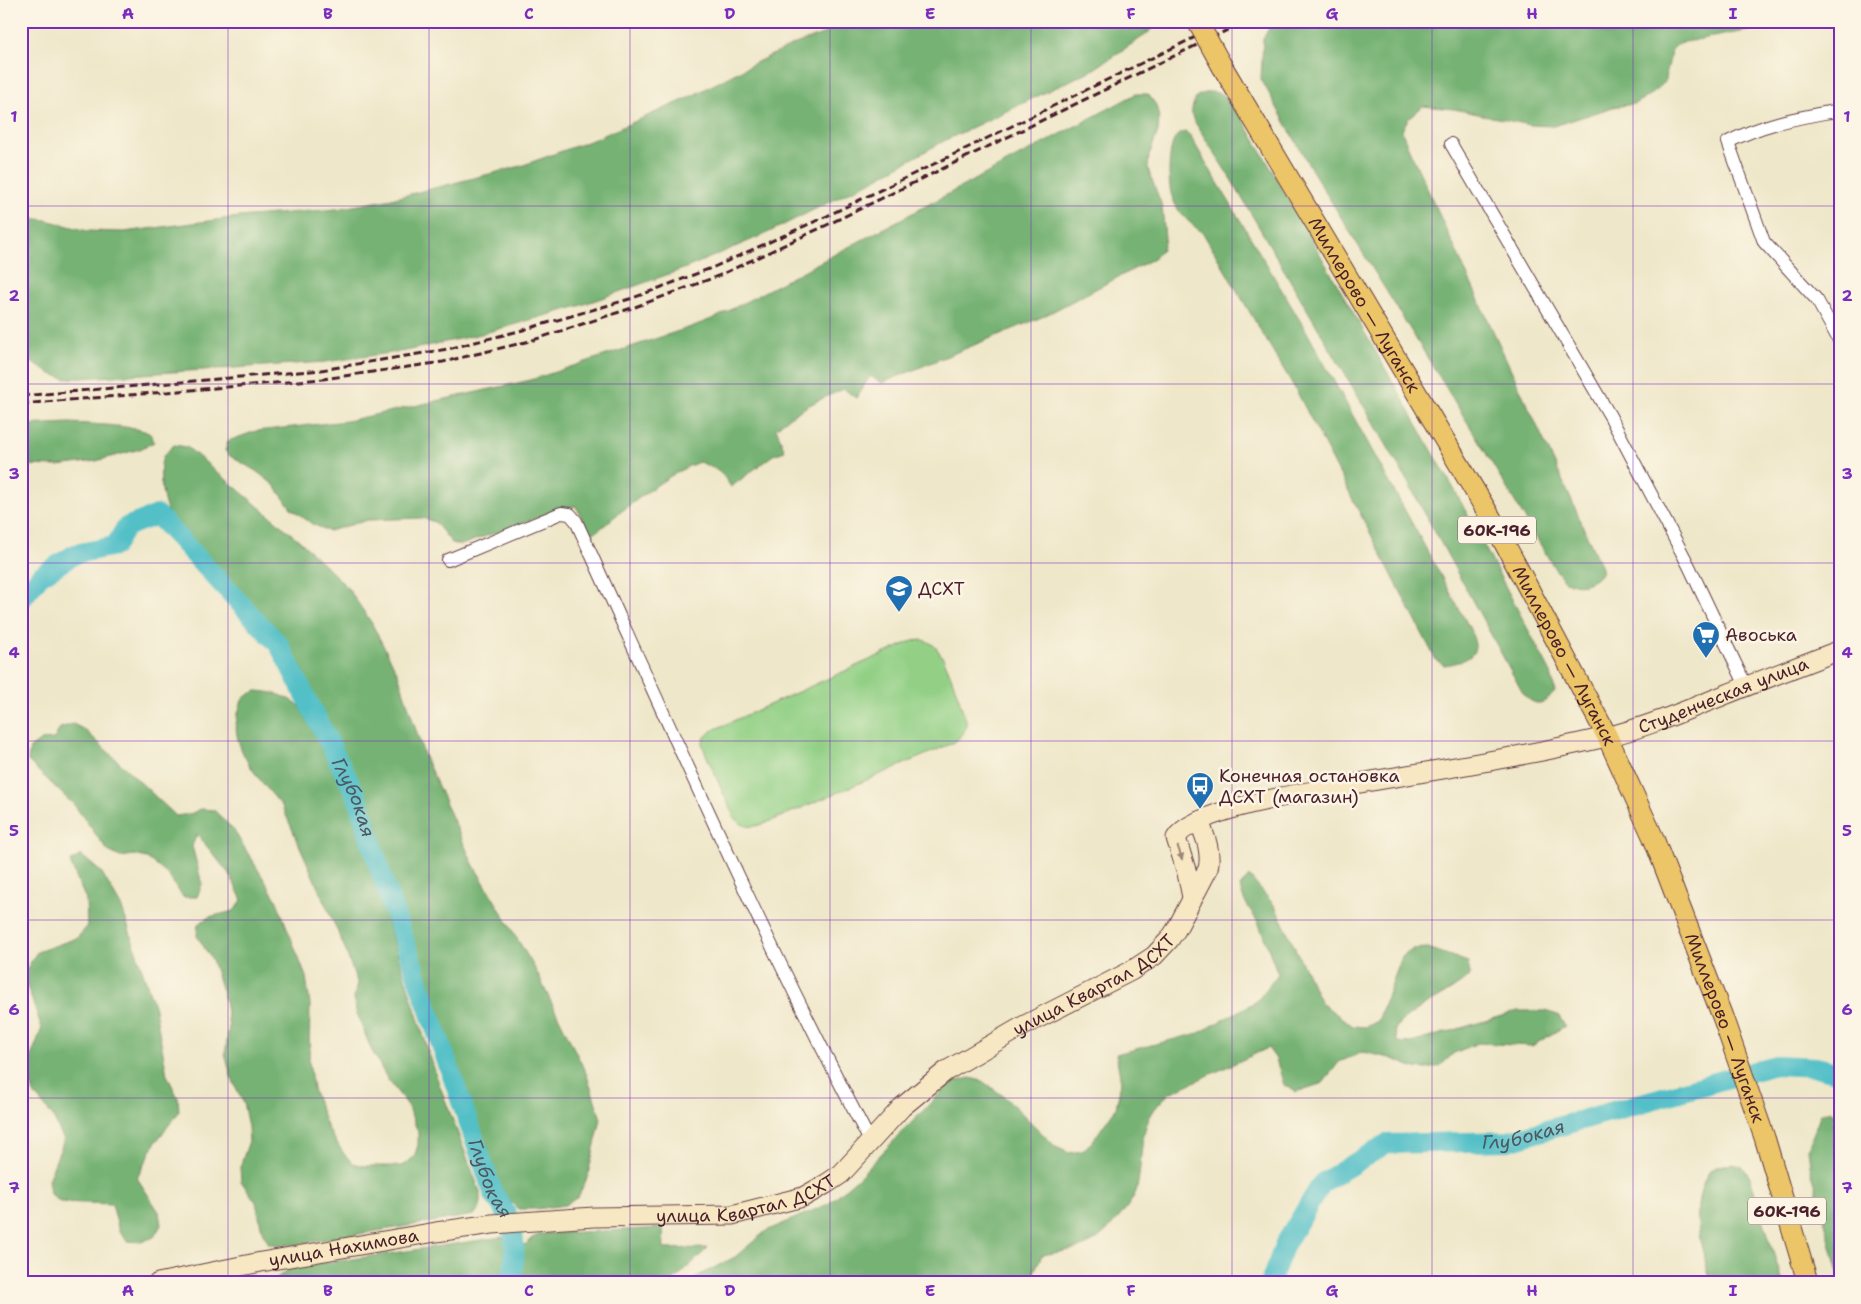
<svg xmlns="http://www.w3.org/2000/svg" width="1861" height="1304" font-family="'Shantell Sans',sans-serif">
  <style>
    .green { fill: #93d086; stroke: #6e7858 }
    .forest { fill: #76b273; stroke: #60684f }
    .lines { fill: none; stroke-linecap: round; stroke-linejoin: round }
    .river { stroke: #52c0c8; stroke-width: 20 }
    .street-casing { stroke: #633d43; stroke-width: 14 }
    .secondary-casing { stroke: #633d43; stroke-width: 21 }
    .primary-casing { stroke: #633d43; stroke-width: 22 }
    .street { stroke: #fff; stroke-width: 12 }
    .secondary { stroke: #f7e8c3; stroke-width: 19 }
    .primary { stroke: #ecc569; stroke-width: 20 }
    .rail { stroke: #4a1f2b; stroke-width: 3; stroke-dasharray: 8 4; stroke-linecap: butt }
    .primary-bridge-casing { stroke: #633d43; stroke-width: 22; stroke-linecap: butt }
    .primary-bridge { stroke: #ecc569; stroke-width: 20 }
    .oneway { fill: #a08477 }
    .grid { fill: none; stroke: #7b2cbf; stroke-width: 1; stroke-opacity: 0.55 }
    .labels { text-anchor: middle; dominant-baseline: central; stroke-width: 5; stroke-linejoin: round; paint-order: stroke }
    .shield { fill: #fcf5e5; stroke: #7f5f63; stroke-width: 1 }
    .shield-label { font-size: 16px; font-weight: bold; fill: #4a1f2b }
    .street-label { font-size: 18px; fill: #4a1f2b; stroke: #fcf5e5 }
    .poi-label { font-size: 18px; fill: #4a1f2b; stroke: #fcf5e5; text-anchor: start }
    .water-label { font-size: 19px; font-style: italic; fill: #4d5762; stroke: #fcf5e5 }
    .neatline { fill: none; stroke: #7b2cbf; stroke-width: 2 }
    .grid-label { font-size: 16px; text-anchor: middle; font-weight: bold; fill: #7b2cbf }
  </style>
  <rect width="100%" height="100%" fill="#fcf5e5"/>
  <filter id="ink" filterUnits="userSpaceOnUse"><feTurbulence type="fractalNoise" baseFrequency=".02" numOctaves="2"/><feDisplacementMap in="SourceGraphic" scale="10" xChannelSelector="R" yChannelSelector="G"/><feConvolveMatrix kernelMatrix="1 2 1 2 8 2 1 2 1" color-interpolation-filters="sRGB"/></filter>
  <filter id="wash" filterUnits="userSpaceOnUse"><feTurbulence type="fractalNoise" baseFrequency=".0096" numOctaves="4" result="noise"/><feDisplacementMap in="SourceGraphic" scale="20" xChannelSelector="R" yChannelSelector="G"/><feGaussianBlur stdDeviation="1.12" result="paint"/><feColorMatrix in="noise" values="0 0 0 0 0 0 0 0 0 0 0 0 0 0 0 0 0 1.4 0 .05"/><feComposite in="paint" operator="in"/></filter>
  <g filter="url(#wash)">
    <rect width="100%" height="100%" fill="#efe7c9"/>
    <path class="green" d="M 923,640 C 930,642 935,645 939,652 C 950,667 959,701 966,720 C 967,731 962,736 953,743 L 771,821 C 755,826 749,831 735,819 L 705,752 L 702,743 L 705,737 L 713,730 L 912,641 Z"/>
    <path class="forest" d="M 858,21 L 1158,21 L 1147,34 L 1094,69 L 944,141 L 868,183 L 765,234 L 686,268 L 579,306 L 481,334 L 405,351 L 325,362 L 66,379 L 51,374 L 21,356 L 21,217 L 46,220 L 87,231 L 124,232 L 239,217 L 336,209 L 387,200 L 521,166 L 595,139 L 686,99 L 757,62 L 795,44 Z
      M 1273,21 L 1802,21 L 1679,43 L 1672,50 L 1664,83 L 1652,94 L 1634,104 L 1613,107 L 1554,126 L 1530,125 L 1454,109 L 1423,106 L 1408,119 L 1402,130 L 1407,145 L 1570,497 L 1599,563 L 1602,571 C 1596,583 1579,589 1566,581 C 1562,579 1559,573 1555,569 L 1474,433 L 1313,172 L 1261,79 L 1263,39 Z
      M 1208,92 C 1223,92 1228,97 1237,109 L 1454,489 L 1551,673 L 1555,692 C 1544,704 1537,708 1524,695 L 1400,468 L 1232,181 L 1193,119 C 1190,110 1193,105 1197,96 Z
      M 1136,94 L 1148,94 L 1156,105 L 1159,118 L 1158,131 L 1149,156 L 1148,169 L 1162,206 L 1165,239 L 1162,249 L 1153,259 L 1042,317 L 882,383 L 870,376 L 856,398 L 844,389 C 820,399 796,410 776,428 L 785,451 L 773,455 L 731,487 C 722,472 716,468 699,462 C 671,472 642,496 618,514 C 607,522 606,526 593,533 L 587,528 L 576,506 L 564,508 L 461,545 L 452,543 L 435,522 L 422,518 L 368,520 L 329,531 L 312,524 L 291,508 L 274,485 L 256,471 L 230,456 L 225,451 L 228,441 L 256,431 L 347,421 L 531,380 L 691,327 L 717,317 Z
      M 1185,132 L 1190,136 L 1209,168 L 1308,334 L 1469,627 C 1471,632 1475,640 1475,646 C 1476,659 1454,664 1444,665 L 1436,660 L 1297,392 L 1203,233 C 1190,223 1179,215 1173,199 C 1167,186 1168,150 1175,138 C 1178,134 1181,133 1185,132 Z
      M 70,423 C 84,424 143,425 151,435 C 153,437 153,440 154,442 L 140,449 L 96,461 L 58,466 L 21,465 L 21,425 Z
      M 174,445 L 187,447 L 300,541 L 347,587 L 371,622 L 398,674 L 424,755 L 473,864 L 534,967 L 586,1073 L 601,1119 L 587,1178 L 578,1197 L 565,1205 L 537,1209 L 518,1209 L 507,1198 L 494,1177 L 403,919 L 368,807 L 303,671 L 283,637 L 175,529 C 165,513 156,475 163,457 C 165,453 171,448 174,445 Z
      M 256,691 C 274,692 286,695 300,707 L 349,801 L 438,1081 L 480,1192 L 480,1208 L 474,1215 L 292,1245 L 269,1244 L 262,1231 L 256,1202 L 241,1181 L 240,1167 L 249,1141 L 248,1127 L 243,1102 L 232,1079 L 225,1054 L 229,1027 L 225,1000 L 212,960 L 197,936 L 198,924 L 209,917 L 234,911 L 242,900 L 230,875 L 197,834 L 192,846 L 202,884 L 197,897 L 183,897 L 168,875 L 147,858 L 134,855 L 120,857 L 108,851 L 75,806 L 28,761 L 30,748 L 41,740 L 54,739 L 60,728 L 73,724 L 85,730 L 176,816 L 190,814 L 201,809 L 214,810 L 233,829 L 276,899 L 306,977 L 310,1004 L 309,1062 L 313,1089 L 328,1129 L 344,1154 L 353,1163 L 364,1166 L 403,1166 L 414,1157 L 418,1145 L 418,1132 L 407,1104 L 388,1080 L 371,1049 L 356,1011 L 354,997 L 358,985 L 344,946 L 282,806 C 261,781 226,746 239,710 C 240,707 241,701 243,699 C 245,696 252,693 256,691 Z
      M 81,855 L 102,873 L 122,908 L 155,1009 L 167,1075 L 178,1098 L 179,1112 L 155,1143 L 137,1178 L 159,1212 L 161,1225 L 154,1237 L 141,1242 L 128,1241 L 119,1231 L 112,1204 L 60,1202 L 50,1193 L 48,1180 L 64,1140 L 52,1115 L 34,1094 L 27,1067 L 42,1028 L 23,975 L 37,952 L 77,938 L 87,927 L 86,900 L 70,862 Z
      M 1249,876 L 1275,906 L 1321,1003 L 1353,1026 L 1366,1027 L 1378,1021 L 1402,957 L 1413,949 L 1428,948 L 1468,962 L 1470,975 C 1448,997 1415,1005 1395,1029 L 1397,1042 L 1411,1043 L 1518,1011 L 1545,1011 L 1558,1015 L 1565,1026 L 1532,1046 L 1478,1043 L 1454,1053 L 1440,1066 L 1427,1069 L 1415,1068 L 1390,1058 L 1363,1052 L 1339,1062 L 1323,1083 L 1296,1092 L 1284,1085 L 1276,1059 L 1268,1048 L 1170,1093 C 1135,1122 1145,1149 1137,1188 C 1134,1203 1107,1233 1094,1241 C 1079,1250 1059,1252 1042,1255 L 1030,1280 L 1031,1283 L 689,1283 L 700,1275 L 735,1257 L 766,1231 L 828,1204 L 859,1177 L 945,1088 L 957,1081 L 970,1078 L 982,1081 L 1005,1097 L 1056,1147 L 1069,1153 L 1082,1151 L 1092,1142 L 1116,1108 L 1121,1082 L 1116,1054 L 1199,1033 L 1257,1001 L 1278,974 L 1259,924 L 1244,900 L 1240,887 Z
      M 1831,1111 L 1836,1114 L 1840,1120 L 1840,1280 L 1810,1165 L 1808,1148 L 1821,1114 Z
      M 1733,1164 L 1743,1167 L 1750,1177 L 1783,1283 L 1711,1283 C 1703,1252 1691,1219 1702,1187 C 1704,1181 1707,1172 1714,1168 C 1719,1165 1727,1165 1733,1164 Z
      M 663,1228 L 664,1249 L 708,1248 L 671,1283 L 520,1283 L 522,1248 L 532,1238 L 541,1234 Z
      M 502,1237 L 507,1240 L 509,1251 L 505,1283 L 275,1283 C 278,1273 290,1270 298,1267 Z"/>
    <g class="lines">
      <g class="river">
        <path id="s1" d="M 21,600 L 40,576 L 75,554 L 115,546 L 126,527 L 157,515 L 279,645 L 358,799 L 385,886 L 494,1195 C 517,1223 517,1247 511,1283"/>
        <path id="s2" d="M 1270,1283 L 1285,1244 L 1322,1183 L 1386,1144 L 1508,1141 L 1775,1065 L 1816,1067 L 1840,1073"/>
      </g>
    </g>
  </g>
  <g filter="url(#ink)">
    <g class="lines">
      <defs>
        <path id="street" d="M 1840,110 C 1798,118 1767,122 1728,142 L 1764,242 L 1817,300 L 1840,342
          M 1451,144 L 1610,416 L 1689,566 L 1746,686
          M 448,560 L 561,513 L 570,514 L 576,521 C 671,729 763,939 870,1141"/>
        <g id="secondary">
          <path id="s3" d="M 1192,897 L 1187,873 L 1176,838 C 1191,810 1306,792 1338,787 C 1428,771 1518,758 1606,737 C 1648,727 1687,710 1727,694 C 1764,679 1802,665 1840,650"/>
          <path id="s4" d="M 158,1283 L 261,1262 L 436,1232 L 492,1224 L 594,1217 L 732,1215 L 803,1197 L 826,1184 L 841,1174 L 902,1107 L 946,1071 L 1023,1026 L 1131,971 L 1154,956 L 1169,940 L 1176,930 L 1208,869 C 1212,852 1205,836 1199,821"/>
        </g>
        <g id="primary">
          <path id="s5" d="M 1222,66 L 1491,518 L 1607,736 L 1653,837 L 1723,1018 L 1765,1139 L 1808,1283"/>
        </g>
      </defs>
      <use href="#street" class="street-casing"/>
      <use href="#secondary" class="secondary-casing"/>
      <use href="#primary" class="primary-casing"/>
      <use href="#street" class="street"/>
      <use href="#secondary" class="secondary"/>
      <use href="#primary" class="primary"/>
      <path class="rail" d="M 21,396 L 321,370 L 448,349 L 523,330 L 633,298 L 714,267 L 827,216 L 1228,21
        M 21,404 L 323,379 L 443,362 L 530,341 L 635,307 L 718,276 L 829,224 L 1246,21"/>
      <defs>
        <path id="primary-bridge" d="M 1197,21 L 1222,66"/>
      </defs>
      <use href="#primary-bridge" class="primary-bridge-casing"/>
      <use href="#primary-bridge" class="primary-bridge"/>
    </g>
    <defs><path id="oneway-solid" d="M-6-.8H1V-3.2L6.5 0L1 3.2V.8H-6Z" transform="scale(1.25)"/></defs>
    <use class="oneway" href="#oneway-solid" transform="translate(1180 853) rotate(71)"/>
  </g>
  <path class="grid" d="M 228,21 L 228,1283M 429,21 L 429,1283M 630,21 L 630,1283M 830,21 L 830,1283M 1031,21 L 1031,1283M 1232,21 L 1232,1283M 1432,21 L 1432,1283M 1633,21 L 1633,1283M 21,206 L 1840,206M 21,384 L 1840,384M 21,563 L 1840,563M 21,741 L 1840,741M 21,920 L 1840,920M 21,1098 L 1840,1098"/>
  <defs>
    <symbol id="university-pin" viewBox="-11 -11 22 30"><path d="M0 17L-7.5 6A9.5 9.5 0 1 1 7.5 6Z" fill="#1f6fb2" stroke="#fcf5e5"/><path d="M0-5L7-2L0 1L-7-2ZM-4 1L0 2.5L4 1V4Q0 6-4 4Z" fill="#fff"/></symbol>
    <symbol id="supermarket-pin" viewBox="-11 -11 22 30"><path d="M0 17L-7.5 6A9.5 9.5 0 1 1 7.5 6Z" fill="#1f6fb2" stroke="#fcf5e5"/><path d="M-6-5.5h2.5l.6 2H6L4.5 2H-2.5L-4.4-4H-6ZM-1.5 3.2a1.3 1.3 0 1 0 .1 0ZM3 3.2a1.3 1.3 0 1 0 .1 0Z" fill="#fff"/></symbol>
    <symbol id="bus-pin" viewBox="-11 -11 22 30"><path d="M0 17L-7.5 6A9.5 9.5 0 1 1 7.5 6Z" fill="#1f6fb2" stroke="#fcf5e5"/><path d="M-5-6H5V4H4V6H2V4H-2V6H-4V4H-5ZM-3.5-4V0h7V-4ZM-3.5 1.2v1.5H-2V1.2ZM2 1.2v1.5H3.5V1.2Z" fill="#fff"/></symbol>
  </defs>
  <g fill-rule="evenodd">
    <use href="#university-pin" x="883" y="573" width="32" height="43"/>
    <use href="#supermarket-pin" x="1690" y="619" width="32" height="43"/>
    <use href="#bus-pin" x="1184" y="770" width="32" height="43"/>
  </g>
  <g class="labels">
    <g class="shield">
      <rect x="1458" y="516.5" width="78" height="27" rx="4"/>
      <rect x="1748" y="1197.5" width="78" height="27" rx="4"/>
    </g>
    <g class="shield-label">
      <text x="1497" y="530">60К-196</text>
      <text x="1787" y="1211">60К-196</text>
    </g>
    <g class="street-label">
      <text stroke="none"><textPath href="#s5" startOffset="278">Миллерово — Луганск</textPath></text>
      <text stroke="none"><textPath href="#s5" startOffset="682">Миллерово — Луганск</textPath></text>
      <text stroke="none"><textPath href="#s3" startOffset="631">Студенческая улица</textPath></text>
      <text stroke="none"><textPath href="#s4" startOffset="1016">улица Квартал ДСХТ</textPath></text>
      <text stroke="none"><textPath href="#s5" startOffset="1088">Миллерово — Луганск</textPath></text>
      <text stroke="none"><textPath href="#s4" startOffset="596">улица Квартал ДСХТ</textPath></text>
      <text stroke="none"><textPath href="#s4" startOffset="189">улица Нахимова</textPath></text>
    </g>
    <g class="poi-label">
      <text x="918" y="589">ДСХТ</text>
      <text x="1725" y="635">Авоська</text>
      <text x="1219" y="776">Конечная остановка<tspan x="1219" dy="21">ДСХТ (магазин)</tspan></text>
    </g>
    <g class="water-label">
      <text stroke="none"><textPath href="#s1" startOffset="516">Глубокая</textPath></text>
      <text stroke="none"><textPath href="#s2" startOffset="326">Глубокая</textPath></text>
      <text stroke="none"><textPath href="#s1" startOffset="921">Глубокая</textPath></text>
    </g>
  </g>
  <rect width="1861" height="1304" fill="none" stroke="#fcf5e5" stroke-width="55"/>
  <rect x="28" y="28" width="1806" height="1248" class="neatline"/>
  <g class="grid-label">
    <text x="128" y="19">A</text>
    <text x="328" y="19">B</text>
    <text x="529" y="19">C</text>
    <text x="730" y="19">D</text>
    <text x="930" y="19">E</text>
    <text x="1131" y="19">F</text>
    <text x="1332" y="19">G</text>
    <text x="1532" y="19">H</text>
    <text x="1733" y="19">I</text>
    <text x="14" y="122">1</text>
    <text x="1847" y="122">1</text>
    <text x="14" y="301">2</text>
    <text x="1847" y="301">2</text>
    <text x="14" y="479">3</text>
    <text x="1847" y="479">3</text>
    <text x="14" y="658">4</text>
    <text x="1847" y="658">4</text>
    <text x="14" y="836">5</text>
    <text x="1847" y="836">5</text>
    <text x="14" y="1015">6</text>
    <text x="1847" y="1015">6</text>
    <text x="14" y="1193">7</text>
    <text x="1847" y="1193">7</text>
    <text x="128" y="1296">A</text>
    <text x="328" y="1296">B</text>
    <text x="529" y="1296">C</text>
    <text x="730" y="1296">D</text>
    <text x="930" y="1296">E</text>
    <text x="1131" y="1296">F</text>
    <text x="1332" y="1296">G</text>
    <text x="1532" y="1296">H</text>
    <text x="1733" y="1296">I</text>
  </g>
</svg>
